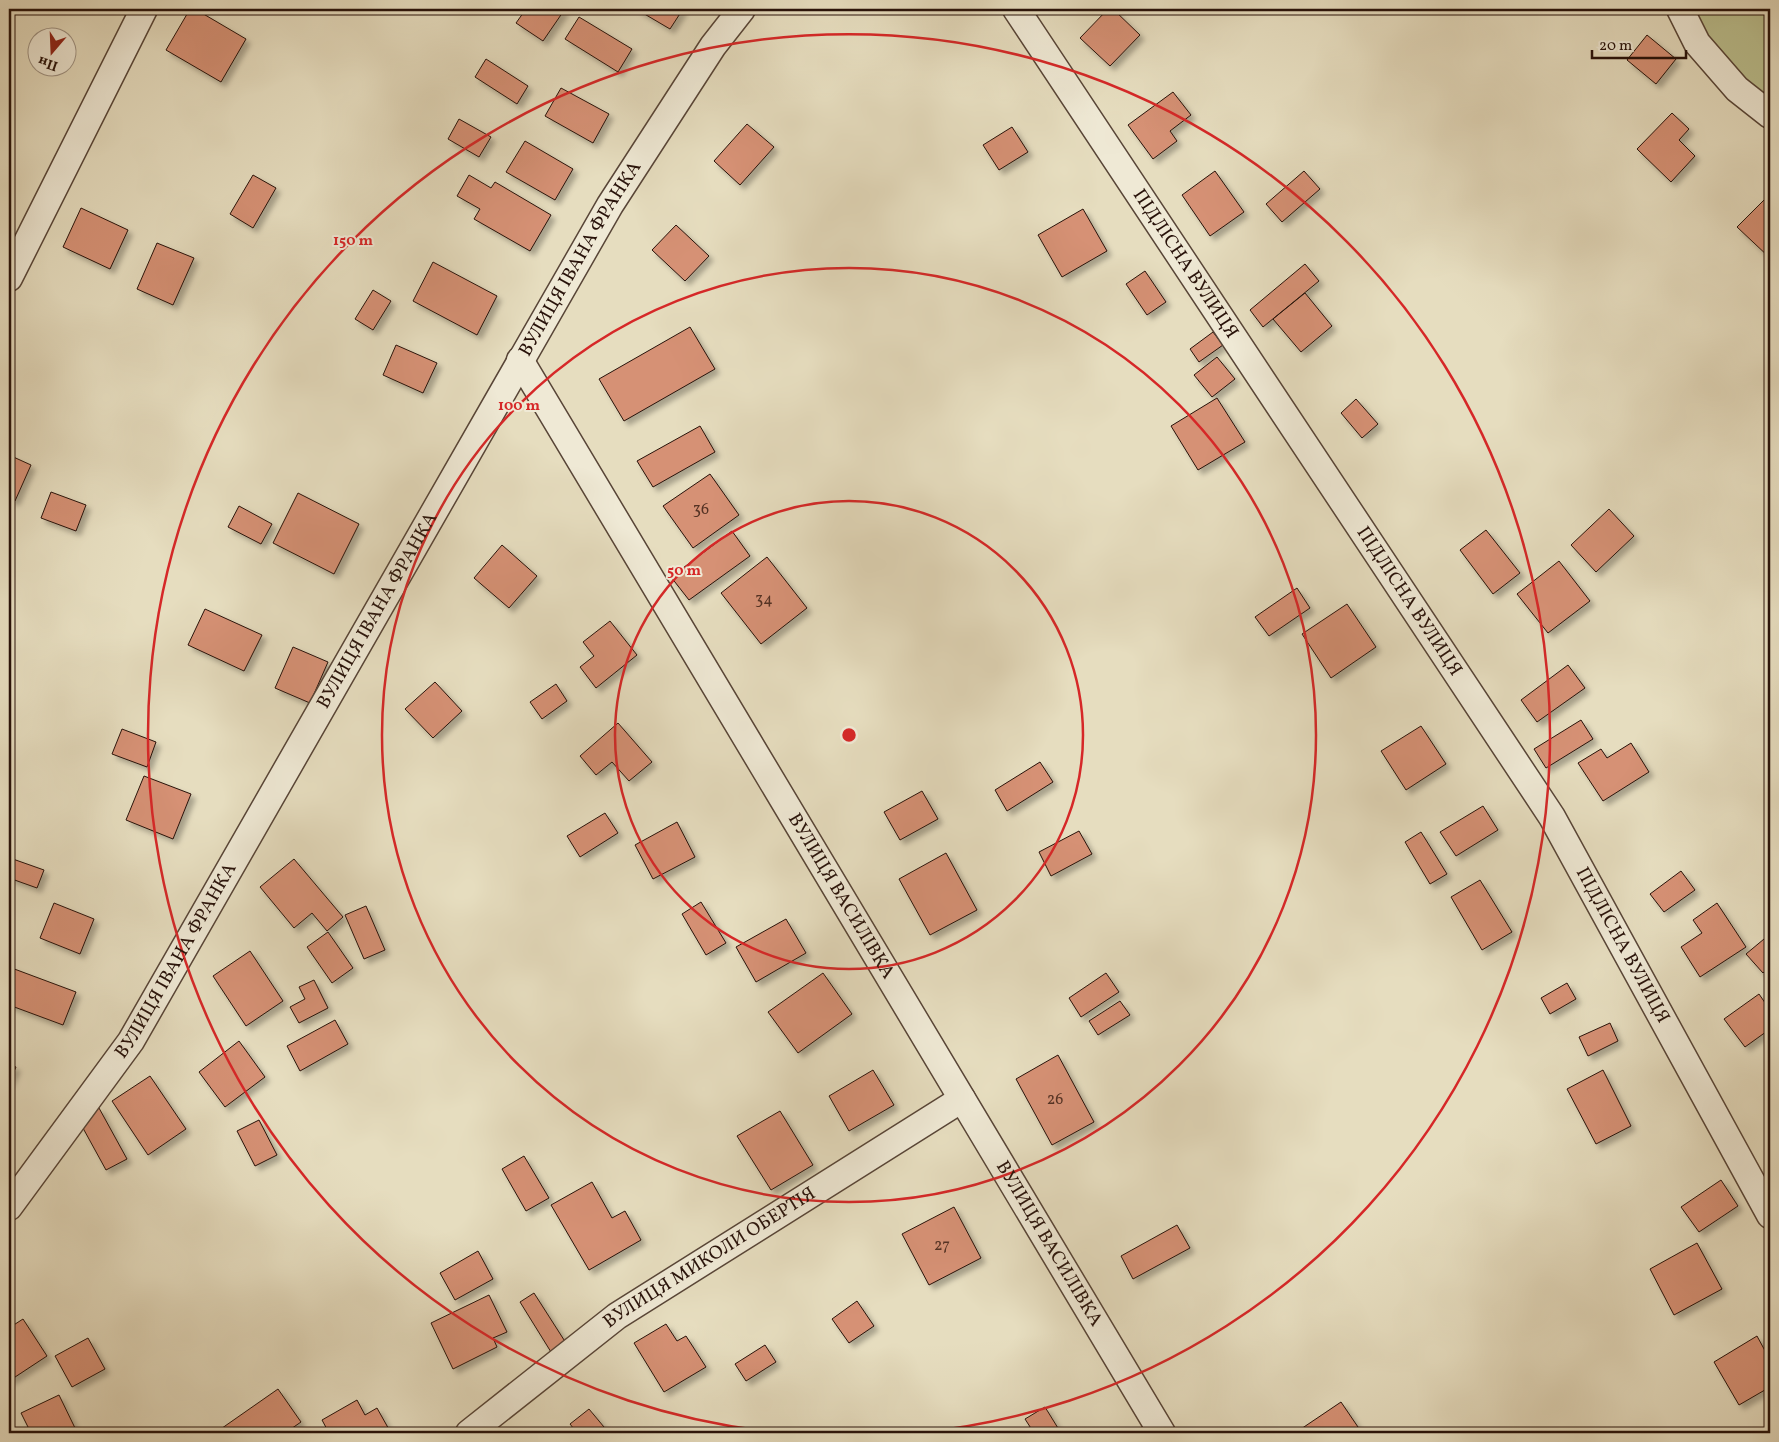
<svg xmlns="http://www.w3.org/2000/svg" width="1779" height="1442" font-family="Vollkorn,serif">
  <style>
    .green { fill: #bbbf8e; stroke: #72684c }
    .building { fill: #d69174; stroke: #28120a; filter: url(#shadow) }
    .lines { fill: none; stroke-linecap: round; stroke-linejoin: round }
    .minor-casing { stroke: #584537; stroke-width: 29 }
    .minor { stroke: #efe9d5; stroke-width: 26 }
    .ring { fill: none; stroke: #d62828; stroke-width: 2.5 }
    .labels { text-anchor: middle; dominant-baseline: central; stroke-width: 4; stroke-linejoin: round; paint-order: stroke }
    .number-label { font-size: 16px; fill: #543224 }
    .street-label { font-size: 19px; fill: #28120a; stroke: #efe9d5 }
    .centre { fill: #d62828; stroke: #efe9d5; stroke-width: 2.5 }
    .ring-label { font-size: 15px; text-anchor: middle; font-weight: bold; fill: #d62828; stroke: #efe9d5; stroke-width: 4; stroke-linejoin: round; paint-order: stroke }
  </style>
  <defs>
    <filter id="shadow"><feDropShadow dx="4.5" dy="4.5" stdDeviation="2.5" flood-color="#0004"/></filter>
  </defs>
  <rect width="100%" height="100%" fill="#e6ddbf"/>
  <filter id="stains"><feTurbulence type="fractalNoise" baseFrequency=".004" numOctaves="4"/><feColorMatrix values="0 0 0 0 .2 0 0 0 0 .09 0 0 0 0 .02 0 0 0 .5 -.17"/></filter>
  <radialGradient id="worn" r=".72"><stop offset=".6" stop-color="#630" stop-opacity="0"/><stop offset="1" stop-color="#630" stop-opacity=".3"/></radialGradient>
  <path class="green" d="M 1680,9 L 1770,9 L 1770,115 Z"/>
  <path class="building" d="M 190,9 L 195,9 L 246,39 L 221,82 L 166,50 Z
    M 526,9 L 565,9 L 543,41 L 516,23 Z
    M 636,9 L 683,9 L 670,29 Z
    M 1108,9 L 1113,9 L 1140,35 L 1110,66 L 1080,38 Z
    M 579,17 L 632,49 L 618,72 L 565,39 Z
    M 1647,35 L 1676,59 L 1656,84 L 1627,60 Z
    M 486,59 L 528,86 L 517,104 L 475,77 Z
    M 561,88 L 609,114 L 593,143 L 545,116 Z
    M 1173,92 L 1191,115 L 1170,131 L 1177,141 L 1153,159 L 1128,125 Z
    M 1672,113 L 1689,129 L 1679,140 L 1695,156 L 1671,182 L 1637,149 Z
    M 459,119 L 491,137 L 479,157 L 448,139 Z
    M 747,124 L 774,147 L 740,185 L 714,161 Z
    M 1012,127 L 1028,152 L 999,170 L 983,145 Z
    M 525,141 L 573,169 L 555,200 L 506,172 Z
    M 1215,171 L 1244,212 L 1210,236 L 1182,195 Z
    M 1304,171 L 1320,189 L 1282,222 L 1266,204 Z
    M 253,175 L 276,188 L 253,228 L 230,214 Z
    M 469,175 L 491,188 L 495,182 L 551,215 L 530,251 L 474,219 L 480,209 L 457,196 Z
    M 1767,197 L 1770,200 L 1770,258 L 1737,227 Z
    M 81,208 L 128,230 L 110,269 L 63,247 Z
    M 1083,209 L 1107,251 L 1062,277 L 1038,235 Z
    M 676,225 L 709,256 L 685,281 L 652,250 Z
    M 157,243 L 194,258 L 173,305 L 137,289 Z
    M 433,262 L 497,296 L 477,335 L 413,301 Z
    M 1305,264 L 1319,281 L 1263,327 L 1250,310 Z
    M 1145,271 L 1166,302 L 1147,315 L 1126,284 Z
    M 373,290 L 391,301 L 373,330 L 355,319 Z
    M 1305,293 L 1332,326 L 1301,352 L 1273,319 Z
    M 690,327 L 715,369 L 624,421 L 599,379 Z
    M 1213,332 L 1223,345 L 1199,362 L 1190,349 Z
    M 396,345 L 437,363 L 423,393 L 383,375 Z
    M 1217,357 L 1235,379 L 1212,397 L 1194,375 Z
    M 1217,398 L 1245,442 L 1198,470 L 1171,426 Z
    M 1356,399 L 1378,424 L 1362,438 L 1341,413 Z
    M 700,426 L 715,452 L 653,487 L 637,461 Z
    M 9,455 L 31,465 L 15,501 L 9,499 Z
    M 710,474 L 739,515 L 693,548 L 663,506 Z
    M 51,492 L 86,505 L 76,531 L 41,518 Z
    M 298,493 L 359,524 L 334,574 L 273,543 Z
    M 239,506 L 272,524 L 261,544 L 228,527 Z
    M 1609,509 L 1634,536 L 1596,572 L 1571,545 Z
    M 1486,530 L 1520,573 L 1493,594 L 1460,550 Z
    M 732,531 L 750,556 L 689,600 L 671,577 Z
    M 502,545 L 537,576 L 509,608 L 474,578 Z
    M 767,557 L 807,608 L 761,644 L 721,593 Z
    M 1559,561 L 1590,601 L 1548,633 L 1517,594 Z
    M 1297,588 L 1310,608 L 1269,636 L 1255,617 Z
    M 1347,604 L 1376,647 L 1331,678 L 1302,634 Z
    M 205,609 L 262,635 L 244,671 L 188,645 Z
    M 610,621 L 637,655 L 596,688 L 580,667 L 594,656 L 583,642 Z
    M 293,647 L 328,662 L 310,703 L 275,688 Z
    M 1568,665 L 1585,688 L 1537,722 L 1521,700 Z
    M 435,682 L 462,711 L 433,738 L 405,709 Z
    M 556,684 L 567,701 L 542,719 L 530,702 Z
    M 1581,720 L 1593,739 L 1546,768 L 1534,749 Z
    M 618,723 L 652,762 L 629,781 L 612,762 L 596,775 L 580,756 Z
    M 1421,726 L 1446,764 L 1406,790 L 1381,751 Z
    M 122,729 L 156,742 L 147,767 L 112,754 Z
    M 1631,743 L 1649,772 L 1603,801 L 1578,763 L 1601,749 L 1607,758 Z
    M 1040,762 L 1053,782 L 1007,811 L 995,790 Z
    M 144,776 L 191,794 L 173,839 L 126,820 Z
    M 922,791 L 938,819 L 900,840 L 884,812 Z
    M 1483,806 L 1498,830 L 1456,856 L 1440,832 Z
    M 605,813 L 618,833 L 580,857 L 567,836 Z
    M 677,822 L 695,857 L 653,879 L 635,845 Z
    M 1079,831 L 1092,854 L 1051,876 L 1039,852 Z
    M 1421,832 L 1447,874 L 1430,884 L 1405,842 Z
    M 946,853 L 977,910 L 930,935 L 899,879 Z
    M 10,858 L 44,870 L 37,888 L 9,878 Z
    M 294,859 L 343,917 L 327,931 L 312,913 L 294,928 L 260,887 Z
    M 1681,871 L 1695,890 L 1664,912 L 1650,894 Z
    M 1480,880 L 1512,932 L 1482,950 L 1451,897 Z
    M 701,902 L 726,943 L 706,955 L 682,914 Z
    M 54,903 L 94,919 L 80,954 L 40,938 Z
    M 1717,903 L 1746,947 L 1700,977 L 1681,947 L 1702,933 L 1693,920 Z
    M 366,906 L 385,950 L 364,959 L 345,915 Z
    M 786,919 L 806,953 L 756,982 L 736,947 Z
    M 328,932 L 353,968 L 332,983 L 307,947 Z
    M 1770,934 L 1770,966 L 1763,973 L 1746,954 Z
    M 250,951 L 283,1001 L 246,1026 L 213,976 Z
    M 9,967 L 76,992 L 63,1025 L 9,1005 Z
    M 823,973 L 852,1014 L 798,1053 L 768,1012 Z
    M 1106,973 L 1119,992 L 1081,1017 L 1069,998 Z
    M 314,980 L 328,1008 L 299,1023 L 290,1007 L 305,999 L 299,987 Z
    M 1567,983 L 1576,999 L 1550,1014 L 1541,998 Z
    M 1759,994 L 1770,1010 L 1770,1029 L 1745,1047 L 1724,1019 Z
    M 1120,1001 L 1130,1015 L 1098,1035 L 1089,1021 Z
    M 335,1020 L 348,1044 L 300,1071 L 287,1046 Z
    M 1610,1023 L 1618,1041 L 1588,1056 L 1579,1037 Z
    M 239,1041 L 265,1077 L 225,1107 L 199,1072 Z
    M 1058,1055 L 1094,1122 L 1052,1145 L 1016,1079 Z
    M 9,1064 L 16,1067 L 9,1083 Z
    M 873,1070 L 894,1105 L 849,1131 L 829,1096 Z
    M 1603,1070 L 1631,1126 L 1596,1144 L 1567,1089 Z
    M 150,1076 L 186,1129 L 148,1155 L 112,1101 Z
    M 99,1108 L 127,1159 L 106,1170 L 78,1119 Z
    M 780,1111 L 813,1165 L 771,1190 L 737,1136 Z
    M 259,1120 L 277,1155 L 255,1166 L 237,1131 Z
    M 524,1156 L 549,1198 L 526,1211 L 502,1169 Z
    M 1721,1180 L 1738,1206 L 1699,1232 L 1681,1207 Z
    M 592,1182 L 612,1218 L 625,1211 L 641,1240 L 589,1270 L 551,1205 Z
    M 954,1207 L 981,1258 L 929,1285 L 902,1234 Z
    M 1177,1225 L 1190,1248 L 1133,1279 L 1121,1256 Z
    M 1697,1243 L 1722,1289 L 1674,1315 L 1650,1269 Z
    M 478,1251 L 493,1279 L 455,1300 L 440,1273 Z
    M 534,1293 L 566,1343 L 551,1352 L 520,1302 Z
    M 489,1295 L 507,1332 L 493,1338 L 497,1347 L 453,1369 L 431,1323 Z
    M 857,1301 L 874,1326 L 849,1343 L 832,1319 Z
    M 23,1319 L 47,1356 L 9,1381 L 9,1328 Z
    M 666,1324 L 677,1341 L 686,1336 L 706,1367 L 664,1392 L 634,1343 Z
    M 1757,1336 L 1770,1360 L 1770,1387 L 1739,1405 L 1714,1362 Z
    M 88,1338 L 105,1369 L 72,1387 L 55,1356 Z
    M 765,1345 L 776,1362 L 746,1381 L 735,1364 Z
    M 278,1389 L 301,1422 L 285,1433 L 215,1433 Z
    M 59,1395 L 75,1428 L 64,1433 L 31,1433 L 21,1413 Z
    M 357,1400 L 365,1415 L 377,1408 L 391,1433 L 329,1433 L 322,1420 Z
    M 1341,1402 L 1358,1427 L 1349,1433 L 1295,1433 Z
    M 1045,1407 L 1061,1433 L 1034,1433 L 1025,1419 Z
    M 589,1409 L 609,1433 L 577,1433 L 570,1424 Z"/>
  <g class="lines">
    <defs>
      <g id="minor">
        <path id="s1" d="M 1016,9 L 1552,817 L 1770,1215"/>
        <path d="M 1680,9 L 1697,43 L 1737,89 L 1770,115"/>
        <path d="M 9,278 L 144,9"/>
        <path id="s2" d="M 520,360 L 1162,1433"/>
        <path id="s3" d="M 9,1207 L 131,1041 L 610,205 L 713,46 L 742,9"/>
        <path id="s4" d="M 469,1433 L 617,1316 L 962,1099"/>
      </g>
    </defs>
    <use href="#minor" class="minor-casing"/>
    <use href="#minor" class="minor"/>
  </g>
  <g class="ring">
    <circle cx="849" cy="735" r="234"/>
    <circle cx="849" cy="735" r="467"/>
    <path d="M782 1433A701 701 0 1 1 916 1433"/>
  </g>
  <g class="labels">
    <g class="number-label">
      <text x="701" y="510">36</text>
      <text x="764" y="600">34</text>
      <text x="1055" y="1100">26</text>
      <text x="942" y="1246">27</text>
    </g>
    <g class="street-label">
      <text stroke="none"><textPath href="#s3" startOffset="1108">ВУЛИЦЯ ІВАНА ФРАНКА</textPath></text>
      <text stroke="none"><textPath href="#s1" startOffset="306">ПІДЛІСНА ВУЛИЦЯ</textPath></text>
      <text stroke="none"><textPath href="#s1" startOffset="711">ПІДЛІСНА ВУЛИЦЯ</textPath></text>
      <text stroke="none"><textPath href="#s3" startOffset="702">ВУЛИЦЯ ІВАНА ФРАНКА</textPath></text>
      <text stroke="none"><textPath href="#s2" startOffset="625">ВУЛИЦЯ ВАСИЛІВКА</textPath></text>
      <text stroke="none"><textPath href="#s1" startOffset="1116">ПІДЛІСНА ВУЛИЦЯ</textPath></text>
      <text stroke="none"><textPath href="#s3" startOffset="298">ВУЛИЦЯ ІВАНА ФРАНКА</textPath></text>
      <text stroke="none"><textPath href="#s2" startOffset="1030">ВУЛИЦЯ ВАСИЛІВКА</textPath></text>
      <text stroke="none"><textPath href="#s4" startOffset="298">ВУЛИЦЯ МИКОЛИ ОБЕРТІЯ</textPath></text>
    </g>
  </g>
  <circle cx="849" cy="735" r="8" class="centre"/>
  <g class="ring-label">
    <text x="353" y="245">150 m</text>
    <text x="519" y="410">100 m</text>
    <text x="684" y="575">50 m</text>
  </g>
  <rect width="1779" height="1442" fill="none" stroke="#e6ddbf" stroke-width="30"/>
  <rect x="10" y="10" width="1759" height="1422" fill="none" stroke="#28120a" stroke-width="2.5"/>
  <rect x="15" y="15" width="1749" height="1412" fill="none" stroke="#28120a"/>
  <g transform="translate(52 52) rotate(199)"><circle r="24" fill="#efe9d5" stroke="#9f9384"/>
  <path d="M0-4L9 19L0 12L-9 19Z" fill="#8f2418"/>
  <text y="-8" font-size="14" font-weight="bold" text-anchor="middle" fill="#28120a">Пн</text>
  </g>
  <path d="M1592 50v8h94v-8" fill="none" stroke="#28120a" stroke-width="2.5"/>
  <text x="1599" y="50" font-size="15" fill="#28120a" stroke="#efe9d5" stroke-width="4" paint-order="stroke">20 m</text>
  <rect width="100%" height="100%" filter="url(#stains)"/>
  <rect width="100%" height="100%" fill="url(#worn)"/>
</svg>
